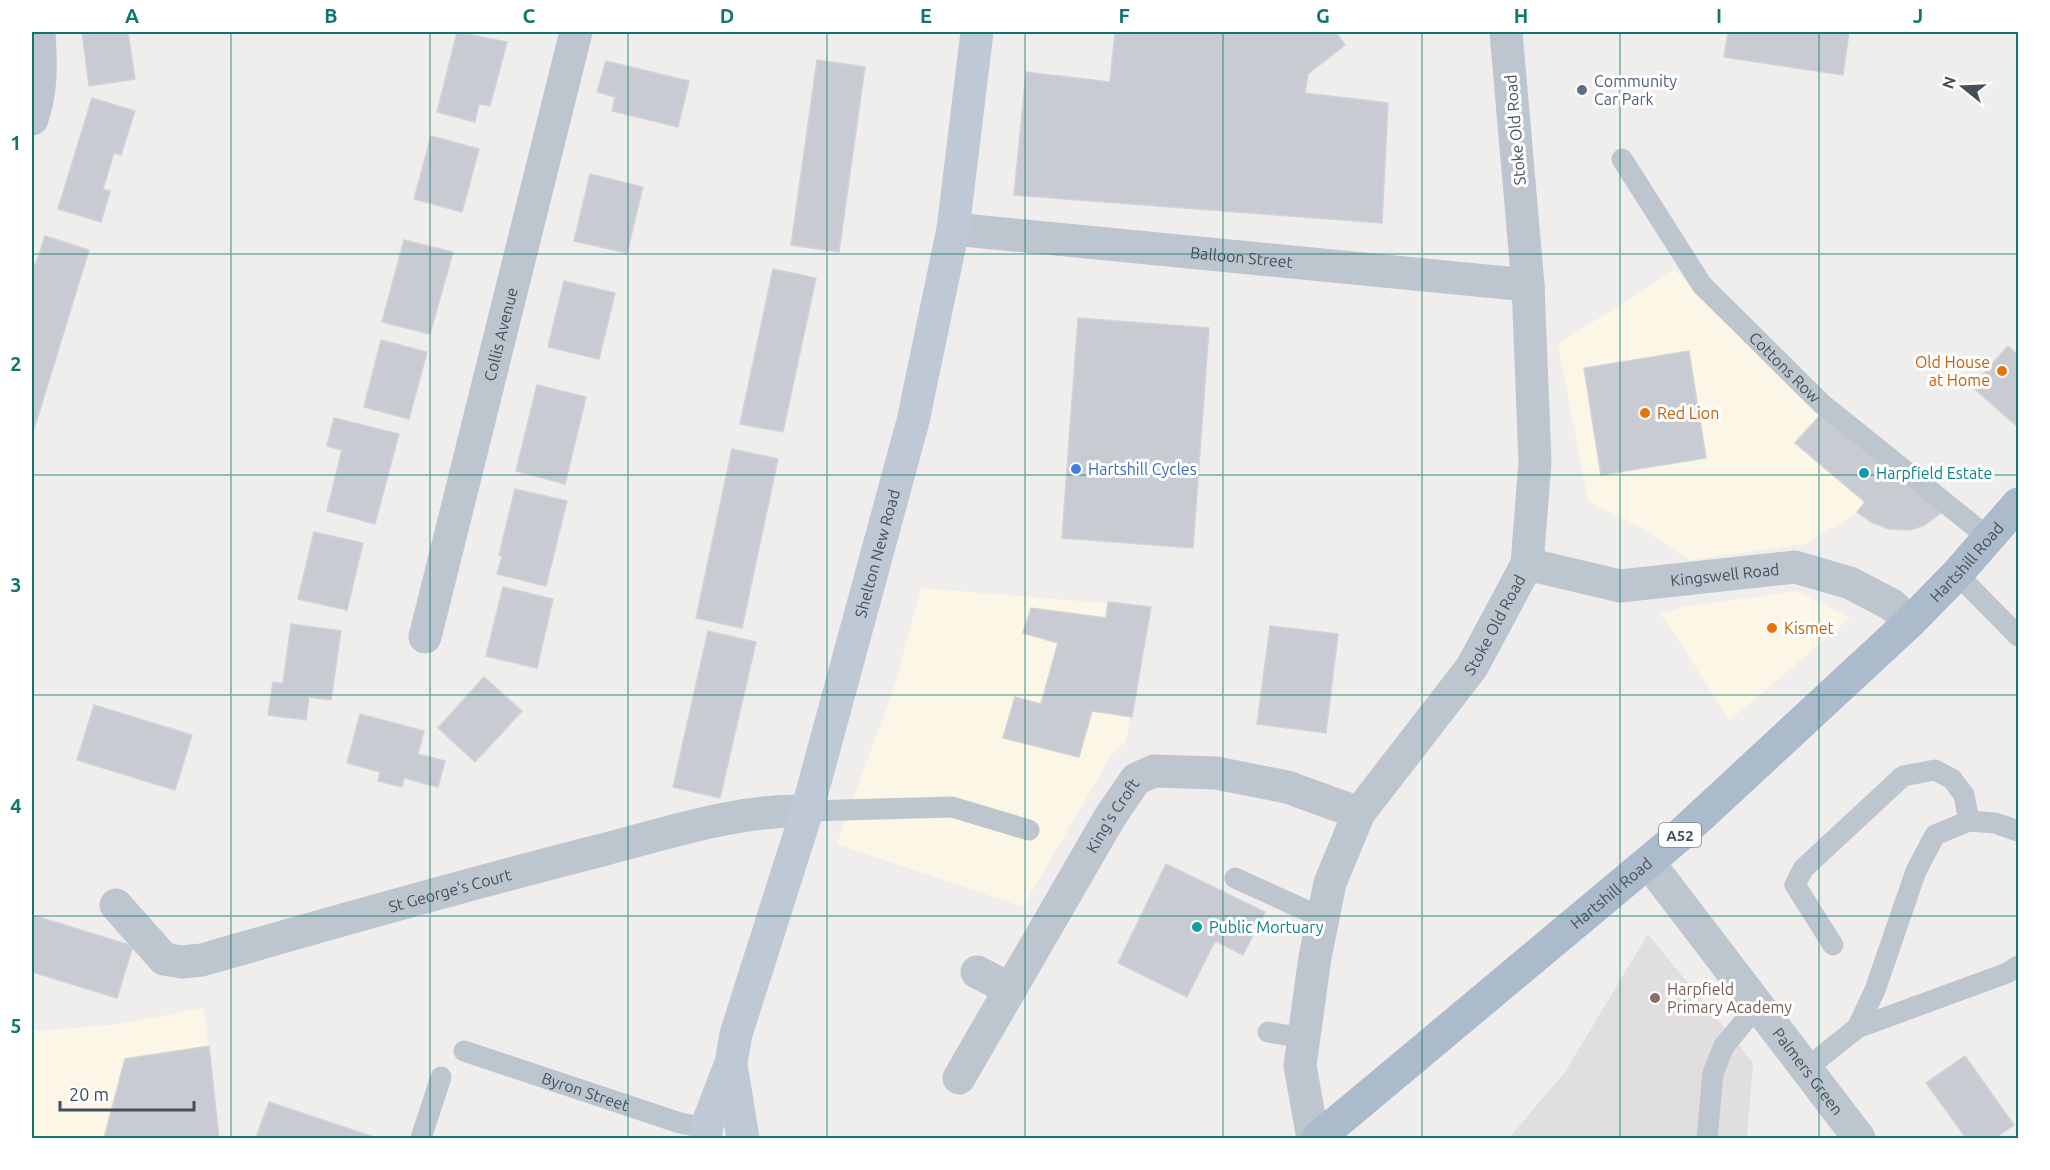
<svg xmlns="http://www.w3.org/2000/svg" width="2050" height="1170" font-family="Ubuntu,sans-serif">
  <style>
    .commercial { fill: #fbf6e5 }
    .education { fill: #e1dedf }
    .building { fill: #c9cbd3; stroke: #d1d3d9; stroke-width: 1.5 }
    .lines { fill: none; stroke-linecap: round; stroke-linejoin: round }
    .service { stroke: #bdc6cf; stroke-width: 21 }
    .minor { stroke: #bdc6cf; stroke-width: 33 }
    .secondary { stroke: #bfc9d6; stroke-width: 33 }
    .primary { stroke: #acbbcc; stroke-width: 33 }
    .grid { fill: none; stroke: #0f766e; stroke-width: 1.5; stroke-opacity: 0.55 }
    .service-dot { fill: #5c6f8a; stroke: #fff; stroke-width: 2 }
    .food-dot { fill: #e8710a; stroke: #fff; stroke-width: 2 }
    .shop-dot { fill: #3f7fe0; stroke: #fff; stroke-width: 2 }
    .culture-dot { fill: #0f9aa8; stroke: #fff; stroke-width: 2 }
    .education-dot { fill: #8d6e63; stroke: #fff; stroke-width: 2 }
    .labels { text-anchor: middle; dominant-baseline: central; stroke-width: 6; stroke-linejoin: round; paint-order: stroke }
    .shield { fill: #fff; stroke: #7d848c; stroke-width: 1.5 }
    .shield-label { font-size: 15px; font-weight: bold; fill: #454f5a }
    .service-label { font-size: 16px; fill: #4e5e75; stroke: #fff; text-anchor: start }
    .street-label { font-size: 16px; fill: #454f5a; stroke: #fff }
    .food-label { font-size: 16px; fill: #c56008; stroke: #fff; text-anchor: start }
    .shop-label { font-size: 16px; fill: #366cbe; stroke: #fff; text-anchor: start }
    .culture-label { font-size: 16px; fill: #0d838f; stroke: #fff; text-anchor: start }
    .education-label { font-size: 16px; fill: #785e54; stroke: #fff; text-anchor: start }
    .neatline { fill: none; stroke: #0f766e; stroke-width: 2 }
    .grid-label { font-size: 20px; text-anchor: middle; font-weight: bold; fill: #0f766e }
  </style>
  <rect width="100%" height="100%" fill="#f0eded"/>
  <path class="commercial" d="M 1675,270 L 1809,401 L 1944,511 L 1923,526 L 1909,530 L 1889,529 L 1871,522 L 1857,512 L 1807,544 L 1689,560 L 1643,529 L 1588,501 L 1558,344 Z
    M 921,588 L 1151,607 L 1126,741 L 1112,754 L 1023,907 L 837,844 L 895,684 Z
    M 1797,591 L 1850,618 L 1730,720 L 1661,614 L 1683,607 Z
    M 204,1008 L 219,1138 L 32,1138 L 32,1031 L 113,1025 Z"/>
  <path class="education" d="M 1648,934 L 1753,1063 L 1747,1138 L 1509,1138 L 1565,1072 Z"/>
  <path class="building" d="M 82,32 L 128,32 L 135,79 L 89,86 Z
    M 457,32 L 507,42 L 490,106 L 479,104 L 475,122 L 437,112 Z
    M 1115,32 L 1336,32 L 1345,45 L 1308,74 L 1305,93 L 1388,103 L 1382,223 L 1014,195 L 1026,72 L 1110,82 Z
    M 1728,32 L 1849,32 L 1843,75 L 1724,57 Z
    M 817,60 L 865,67 L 839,252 L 791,245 Z
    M 606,61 L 689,81 L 678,127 L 612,111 L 615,97 L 597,92 Z
    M 92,98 L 135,111 L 121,155 L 114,153 L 103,189 L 110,191 L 101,222 L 58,209 Z
    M 431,136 L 479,149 L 462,212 L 414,199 Z
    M 590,174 L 643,187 L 627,253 L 574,241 Z
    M 45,236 L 89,250 L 32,436 L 32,263 L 36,264 Z
    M 404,240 L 453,252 L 430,334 L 382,322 Z
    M 773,269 L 816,278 L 783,432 L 740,424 Z
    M 564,281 L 615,293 L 599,359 L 548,347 Z
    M 1078,318 L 1209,328 L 1193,548 L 1062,538 Z
    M 381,340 L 427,352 L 409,419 L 364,407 Z
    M 2008,346 L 2018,355 L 2018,427 L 1972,387 Z
    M 1689,351 L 1706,458 L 1601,475 L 1584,368 Z
    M 537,385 L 586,397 L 565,484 L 516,471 Z
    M 1823,412 L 1944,511 L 1923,526 L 1909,530 L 1889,529 L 1871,522 L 1857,512 L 1865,502 L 1795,443 Z
    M 334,418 L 399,434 L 375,524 L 327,511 L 342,450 L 327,446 Z
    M 732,449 L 778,459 L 742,628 L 696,618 Z
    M 515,489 L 567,501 L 546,586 L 497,574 L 502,556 L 499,555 Z
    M 314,532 L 363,543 L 347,610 L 298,599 Z
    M 503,587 L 553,599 L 537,668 L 486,656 Z
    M 1108,602 L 1151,607 L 1132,717 L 1092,711 L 1079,757 L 1003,738 L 1015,697 L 1041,704 L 1058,643 L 1023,633 L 1031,608 L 1106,618 Z
    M 291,624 L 341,631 L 331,700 L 309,697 L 306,720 L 268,715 L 273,682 L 283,683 Z
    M 1270,626 L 1338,634 L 1326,733 L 1257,724 Z
    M 708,631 L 756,642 L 720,798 L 673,787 Z
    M 484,677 L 522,711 L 475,762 L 438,728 Z
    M 94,705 L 192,735 L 175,790 L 77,760 Z
    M 360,714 L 424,731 L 418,754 L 445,761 L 438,787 L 404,778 L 402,787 L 378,781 L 380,772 L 347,763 Z
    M 1166,864 L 1265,912 L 1243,955 L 1215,941 L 1187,997 L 1118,963 Z
    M 32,915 L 133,946 L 117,998 L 32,972 Z
    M 209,1046 L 219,1138 L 104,1138 L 125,1059 Z
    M 1965,1056 L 2014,1125 L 1995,1138 L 1966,1138 L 1926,1083 Z
    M 269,1102 L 377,1138 L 256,1138 Z"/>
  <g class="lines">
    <g class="service">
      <path id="s1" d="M 1622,159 L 1702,285 L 1822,404 L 1989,538"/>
      <path d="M 1957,574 L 2018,636"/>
      <path d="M 807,811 L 952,807 L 1029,830"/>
      <path d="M 1235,878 L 1323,918"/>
      <path d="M 1833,945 L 1795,885 L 1803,869 L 1903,776 L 1935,770 L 1952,779 L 1964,795 L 1969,821"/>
      <path d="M 1857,1028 L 1875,990 L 1916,871 L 1935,835 L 1969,821 L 1995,823 L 2018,831"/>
      <path d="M 1268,1032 L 1303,1038"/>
      <path id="s2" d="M 464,1051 L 680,1123 L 706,1128"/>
      <path d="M 1806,1069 L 1857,1028 L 2007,973 L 2018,966"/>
      <path d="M 421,1138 L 441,1077"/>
      <path d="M 1707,1138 L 1713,1073 L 1724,1046 L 1758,1005"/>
    </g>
    <g class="minor">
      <path d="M 32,119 C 42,90 41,63 39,32"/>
      <path id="s3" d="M 953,229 L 1528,285"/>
      <path id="s4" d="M 1527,564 L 1620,586 L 1795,567 L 1850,583 L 1892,605 L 1910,622"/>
      <path id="s5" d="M 425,637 L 576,32"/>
      <path id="s6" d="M 1649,863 L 1859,1138"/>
      <path id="s7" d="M 116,905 L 164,959 L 182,962 L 202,960 C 334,922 465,885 598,851 C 665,834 737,809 807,811"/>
      <path d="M 977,972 L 1010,989"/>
      <path id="s8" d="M 959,1078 L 1110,817 L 1136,779 L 1154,771 L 1216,773 L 1287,787 L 1359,813"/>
      <path id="s9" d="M 1313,1138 L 1300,1066 L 1315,957 L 1330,883 L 1359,813 L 1472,667 L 1527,564 L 1535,462 L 1528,285 L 1506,32"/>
    </g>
    <g class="secondary">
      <path d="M 731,1065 L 743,1138"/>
      <path id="s10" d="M 706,1138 L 706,1128 L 731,1063 L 736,1034 L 807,811 L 913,421 L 953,229 L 977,32"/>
    </g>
    <path class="primary" id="s11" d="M 1318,1138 L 1678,837 L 1910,622 L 1957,574 L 2018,504"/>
  </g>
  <path class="grid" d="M 231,32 L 231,1138M 430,32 L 430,1138M 628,32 L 628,1138M 827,32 L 827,1138M 1025,32 L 1025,1138M 1223,32 L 1223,1138M 1422,32 L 1422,1138M 1620,32 L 1620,1138M 1819,32 L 1819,1138M 32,254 L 2018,254M 32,475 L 2018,475M 32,695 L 2018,695M 32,916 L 2018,916"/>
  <circle class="service-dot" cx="1582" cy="90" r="6"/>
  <g class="food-dot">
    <circle cx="2002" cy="371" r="6"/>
    <circle cx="1645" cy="413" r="6"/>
    <circle cx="1772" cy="628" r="6"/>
  </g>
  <circle class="shop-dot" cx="1076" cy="469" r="6"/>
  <g class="culture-dot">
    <circle cx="1864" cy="473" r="6"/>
    <circle cx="1197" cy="927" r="6"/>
  </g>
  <circle class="education-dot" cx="1655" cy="998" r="6"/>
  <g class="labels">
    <rect class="shield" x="1659" y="823" width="42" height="24" rx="4.5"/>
    <g class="shield-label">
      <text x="1680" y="835">A52</text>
    </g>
    <g class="service-label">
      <text x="1594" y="81">Community<tspan x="1594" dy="18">Car Park</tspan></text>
    </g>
    <g class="street-label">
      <text transform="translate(1515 130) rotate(-95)">Stoke Old Road</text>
      <text stroke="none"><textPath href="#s3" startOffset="290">Balloon Street</textPath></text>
      <text stroke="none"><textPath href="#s5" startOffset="312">Collis Avenue</textPath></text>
      <text stroke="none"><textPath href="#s1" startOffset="266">Cottons Row</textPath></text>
      <text stroke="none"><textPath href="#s10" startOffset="610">Shelton New Road</textPath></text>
      <text stroke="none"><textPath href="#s11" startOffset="868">Hartshill Road</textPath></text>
      <text stroke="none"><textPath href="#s4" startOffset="201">Kingswell Road</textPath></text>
      <text stroke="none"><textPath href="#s9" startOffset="567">Stoke Old Road</textPath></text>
      <text stroke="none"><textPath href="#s8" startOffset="304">King's Croft</textPath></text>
      <text stroke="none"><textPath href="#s7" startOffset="368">St George's Court</textPath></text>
      <text stroke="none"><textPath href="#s11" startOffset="382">Hartshill Road</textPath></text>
      <text stroke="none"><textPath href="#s6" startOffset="262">Palmers Green</textPath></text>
      <text stroke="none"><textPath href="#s2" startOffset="128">Byron Street</textPath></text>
    </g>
    <g class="food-label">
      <text x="1990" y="362" text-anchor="end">Old House<tspan x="1990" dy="18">at Home</tspan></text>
      <text x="1657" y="413">Red Lion</text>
      <text x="1784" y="628">Kismet</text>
    </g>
    <g class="shop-label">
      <text x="1088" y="469">Hartshill Cycles</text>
    </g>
    <g class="culture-label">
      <text x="1876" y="473">Harpfield Estate</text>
      <text x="1209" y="927">Public Mortuary</text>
    </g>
    <g class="education-label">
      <text x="1667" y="989">Harpfield<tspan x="1667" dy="18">Primary Academy</tspan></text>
    </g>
  </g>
  <rect width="2050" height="1170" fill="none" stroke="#ffffff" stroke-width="66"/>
  <g transform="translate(1963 87) rotate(288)" stroke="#ffffff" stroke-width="4.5" paint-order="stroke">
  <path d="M0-4.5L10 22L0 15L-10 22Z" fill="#454f5a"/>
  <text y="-9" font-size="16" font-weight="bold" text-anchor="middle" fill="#454f5a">N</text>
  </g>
  <path d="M60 1101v9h134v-9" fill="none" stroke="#454f5a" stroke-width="3"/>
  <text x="69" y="1101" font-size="18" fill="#454f5a" stroke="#ffffff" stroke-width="4.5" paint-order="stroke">20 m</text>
  <rect x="33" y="33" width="1984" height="1104" class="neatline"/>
  <g class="grid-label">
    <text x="132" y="23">A</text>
    <text x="331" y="23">B</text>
    <text x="529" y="23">C</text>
    <text x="727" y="23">D</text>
    <text x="926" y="23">E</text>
    <text x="1124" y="23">F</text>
    <text x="1323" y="23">G</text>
    <text x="1521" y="23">H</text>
    <text x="1719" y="23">I</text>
    <text x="1918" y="23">J</text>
    <text x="16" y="150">1</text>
    <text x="16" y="371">2</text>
    <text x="16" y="592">3</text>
    <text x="16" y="813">4</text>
    <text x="16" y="1033">5</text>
  </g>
</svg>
